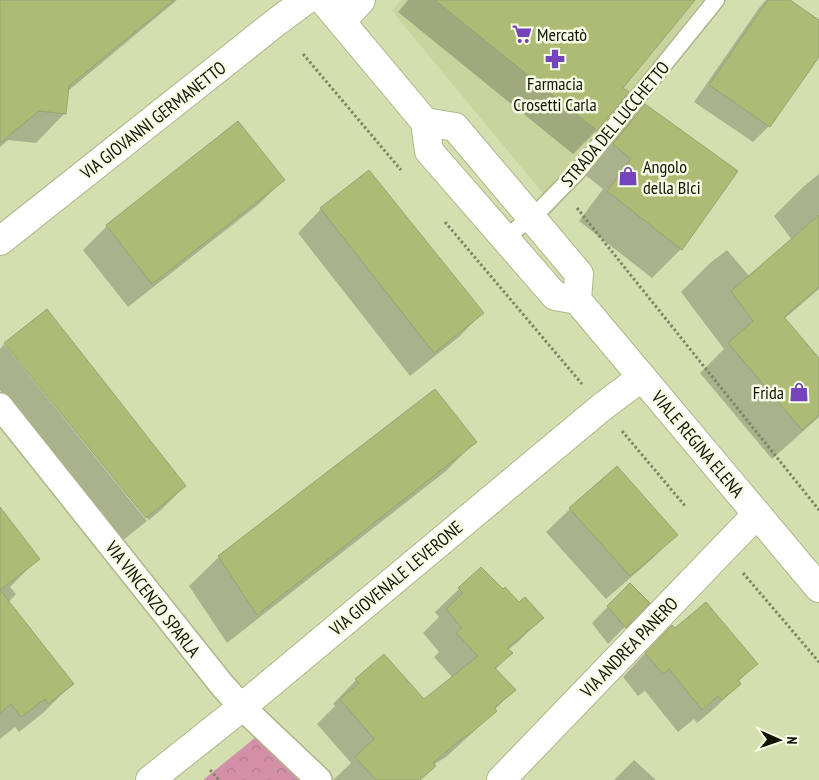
<svg xmlns="http://www.w3.org/2000/svg" width="819" height="780" font-family="'PT Sans Narrow',sans-serif">
  <style>
    .built { fill: #c8d39e }
    .forest { fill: url(#forest-crowns) }
    .shadow { fill: #0003 }
    .building { fill: #adbb74; stroke: #99a275 }
    .lines { fill: none; stroke-linecap: round; stroke-linejoin: round }
    .service-casing { stroke: #adb689; stroke-width: 19 }
    .pedestrian-casing { stroke: #adb689; stroke-width: 28 }
    .minor-casing { stroke: #adb689; stroke-width: 30 }
    .secondary-casing { stroke: #adb689; stroke-width: 30 }
    .path { stroke: #7e8564; stroke-width: 3; stroke-dasharray: 2.5 2.5; stroke-linecap: butt }
    .service { stroke: #fff; stroke-width: 16 }
    .pedestrian { stroke: #fff; stroke-width: 25 }
    .minor { stroke: #fff; stroke-width: 28 }
    .secondary { stroke: #fff; stroke-width: 28 }
    .labels { text-anchor: middle; dominant-baseline: central; stroke-width: 5; stroke-linejoin: round; paint-order: stroke }
    .poi-label { font-size: 18px; fill: #111404; stroke: #f7fde5; text-anchor: start }
    .street-label { font-size: 18px; fill: #111404; stroke: #f7fde5 }
  </style>
  <defs>
    <pattern id="forest-crowns" width="20" height="18" patternUnits="userSpaceOnUse" patternTransform="scale(1.25)"><rect width="20" height="18" fill="#d38fa6"/><path d="M2 6a3 3 0 1 1 6 0M12 15a3 3 0 1 1 6 0" fill="none" stroke="#b47a8d"/></pattern>
  </defs>
  <rect width="100%" height="100%" fill="#d4dfb0"/>
  <path class="built" d="M 401,0 L 703,0 L 546,197 L 392,11 Z"/>
  <path class="forest" d="M 256,737 L 302,780 L 203,780 Z"/>
  <path class="shadow" d="M 0,0 L 177,0 L 68,91 L 65,113 L 36,143 L 8,140 L 0,147 Z
    M 408,0 L 693,0 L 621,89 L 627,93 L 596,131 L 573,154 L 398,12 Z
    M 766,0 L 788,0 L 819,22 L 819,54 L 769,126 L 753,142 L 694,102 L 759,8 Z
    M 645,106 L 737,171 L 681,249 L 652,278 L 579,221 L 603,189 L 584,174 L 616,135 Z
    M 238,123 L 283,180 L 259,204 L 128,307 L 83,250 L 107,226 Z
    M 819,174 L 819,289 L 784,319 L 819,360 L 819,417 L 772,459 L 700,373 L 724,349 L 681,292 L 710,263 L 727,250 L 750,277 L 792,240 L 774,216 L 803,187 Z
    M 321,209 L 482,313 L 459,337 L 410,376 L 298,233 Z
    M 47,311 L 185,486 L 161,510 L 149,520 L 8,344 L 4,344 L 147,521 L 122,541 L 0,390 L 0,349 L 5,343 Z
    M 434,390 L 475,442 L 446,471 L 227,643 L 189,586 L 219,557 Z
    M 570,509 L 676,535 L 652,559 L 606,599 L 546,532 Z
    M 0,533 L 38,559 L 10,587 L 16,594 L 8,603 L 72,684 L 43,713 L 19,732 L 15,727 L 0,739 Z
    M 630,584 L 648,603 L 608,644 L 592,623 Z
    M 459,589 L 503,591 L 519,603 L 542,618 L 519,641 L 508,650 L 511,653 L 495,670 L 514,690 L 471,734 L 446,757 L 433,765 L 434,766 L 420,780 L 333,780 L 351,763 L 317,724 L 335,706 L 333,704 L 356,680 L 424,701 L 453,678 L 434,657 L 439,652 L 423,633 L 439,617 L 435,612 Z
    M 675,630 L 756,664 L 738,682 L 740,683 L 716,707 L 697,723 L 694,719 L 678,732 L 645,691 L 638,696 L 623,677 L 648,650 Z
    M 634,760 L 656,780 L 614,780 Z"/>
  <path class="building" d="M 0,0 L 174,0 L 69,86 L 66,114 L 39,111 L 0,143 Z
    M 435,0 L 695,0 L 623,88 L 629,92 L 597,131 Z
    M 768,0 L 790,0 L 819,20 L 819,57 L 770,127 L 709,85 Z
    M 645,104 L 738,171 L 682,250 L 607,191 L 631,159 L 613,144 Z
    M 238,121 L 285,180 L 152,284 L 106,225 Z
    M 369,170 L 484,313 L 434,353 L 320,208 Z
    M 819,215 L 819,287 L 784,317 L 819,358 L 819,415 L 802,430 L 728,343 L 753,321 L 731,291 Z
    M 47,309 L 186,486 L 146,518 L 4,343 Z
    M 435,389 L 477,442 L 257,615 L 218,556 Z
    M 617,466 L 678,535 L 630,576 L 569,508 Z
    M 0,507 L 40,559 L 0,590 Z
    M 481,567 L 503,589 L 505,587 L 519,602 L 525,597 L 544,618 L 507,648 L 513,653 L 495,668 L 516,690 L 494,708 L 497,711 L 471,733 L 460,740 L 433,763 L 436,766 L 420,780 L 376,780 L 355,757 L 374,739 L 340,699 L 359,683 L 355,679 L 384,654 L 424,699 L 478,656 L 456,633 L 462,628 L 446,609 L 463,593 L 458,588 Z
    M 630,583 L 650,603 L 626,628 L 607,606 Z
    M 0,590 L 74,684 L 48,704 L 45,699 L 21,717 L 11,704 L 0,713 Z
    M 706,602 L 758,664 L 738,680 L 741,684 L 722,700 L 718,696 L 702,710 L 669,669 L 663,674 L 645,653 L 672,625 L 675,628 Z"/>
  <g class="lines">
    <defs>
      <path id="service" d="M 505,238 L 537,213 L 578,171 L 716,0"/>
      <path id="pedestrian" d="M 0,406 L 222,685 L 242,707 L 319,780"/>
      <path id="minor" d="M 342,21 L 361,0
        M 0,241 L 275,23 L 306,0
        M 150,780 L 242,707 L 602,407 L 642,377
        M 501,780 L 757,514"/>
      <path id="secondary" d="M 323,0 L 425,122 L 429,151 L 555,296 L 577,300 L 578,301 L 819,588
        M 425,122 L 455,127 L 579,274 L 577,300"/>
    </defs>
    <use href="#service" class="service-casing"/>
    <use href="#pedestrian" class="pedestrian-casing"/>
    <use href="#minor" class="minor-casing"/>
    <use href="#secondary" class="secondary-casing"/>
    <path class="path" d="M 303,54 L 401,170
      M 577,208 L 819,510
      M 445,222 L 582,384
      M 622,431 L 686,507
      M 743,573 L 819,662
      M 210,770 L 219,780"/>
    <use href="#service" class="service"/>
    <use href="#pedestrian" class="pedestrian"/>
    <use href="#minor" class="minor"/>
    <use href="#secondary" class="secondary"/>
  </g>
  <defs>
    <symbol id="supermarket-bare" viewBox="-9 -9 18 18"><path d="M-6-5.5h2.5l.6 2H6L4.5 2H-2.5L-4.4-4H-6ZM-1.5 3.2a1.3 1.3 0 1 0 .1 0ZM3 3.2a1.3 1.3 0 1 0 .1 0Z" fill="#7344bb" stroke="#f7fde5" stroke-width="2.5" paint-order="stroke"/></symbol>
    <symbol id="pharmacy-bare" viewBox="-9 -9 18 18"><path d="M-2-6h4v4h4v4h-4v4h-4v-4h-4v-4h4Z" fill="#7344bb" stroke="#f7fde5" stroke-width="2.5" paint-order="stroke"/></symbol>
    <symbol id="shop-bare" viewBox="-9 -9 18 18"><path d="M-5-2.5h2.3a2.7 3.5 0 0 1 5.4 0H5L5.5 6h-11ZM-1.5-2.5h3a1.5 2.3 0 0 0-3 0Z" fill="#7344bb" stroke="#f7fde5" stroke-width="2.5" paint-order="stroke"/></symbol>
  </defs>
  <g fill-rule="evenodd">
    <use href="#supermarket-bare" x="508" y="20" width="28" height="28"/>
    <use href="#pharmacy-bare" x="541" y="45" width="28" height="28"/>
    <use href="#shop-bare" x="614" y="162" width="28" height="28"/>
    <use href="#shop-bare" x="785" y="378" width="28" height="28"/>
  </g>
  <g class="labels">
    <g class="poi-label">
      <text x="537" y="34">Mercatò</text>
      <text x="555" y="83" text-anchor="middle">Farmacia<tspan x="555" dy="21">Crosetti Carla</tspan></text>
      <text x="643" y="166">Angolo<tspan x="643" dy="21">della BIci</tspan></text>
      <text x="784" y="392" text-anchor="end">Frida</text>
    </g>
    <g class="street-label">
      <text transform="translate(153 120) rotate(-38)">VIA GIOVANNI GERMANETTO</text>
      <text transform="translate(615 124) rotate(-50)">STRADA DEL LUCCHETTO</text>
      <text transform="translate(698 444) rotate(50)">VIALE REGINA ELENA</text>
      <text transform="translate(396 578) rotate(-40)">VIA GIOVENALE LEVERONE</text>
      <text transform="translate(153 599) rotate(52)">VIA VINCENZO SPARLA</text>
      <text transform="translate(629 647) rotate(-46)">VIA ANDREA PANERO</text>
    </g>
  </g>
  <g transform="translate(779 740) rotate(92)" stroke="#f7fde5" stroke-width="4" paint-order="stroke">
  <path d="M0-4L9 19L0 12L-9 19Z" fill="#111404"/>
  <text y="-8" font-size="14" font-weight="bold" text-anchor="middle" fill="#111404">N</text>
  </g>
</svg>
